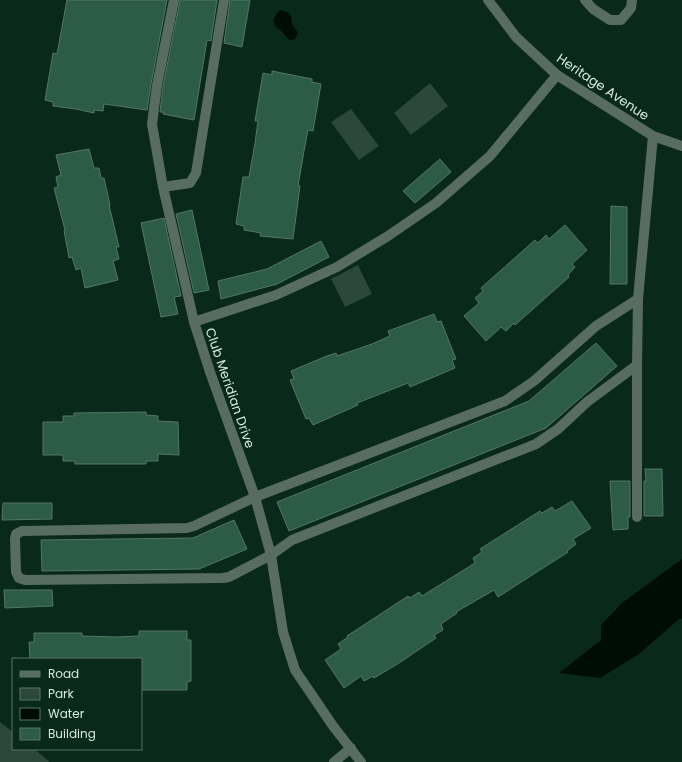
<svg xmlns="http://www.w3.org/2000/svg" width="682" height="762" font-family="Poppins,sans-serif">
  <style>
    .green { fill: #2c483a }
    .water { fill: #000d05 }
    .building { fill: #2c5c46; stroke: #557665 }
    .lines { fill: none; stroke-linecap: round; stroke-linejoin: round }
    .service { stroke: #586c61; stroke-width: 10 }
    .minor { stroke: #586c61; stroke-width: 10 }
    .labels { text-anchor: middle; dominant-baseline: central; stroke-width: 3.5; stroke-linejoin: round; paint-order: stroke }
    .street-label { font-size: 13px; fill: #d6e8de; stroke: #08291b }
  </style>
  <rect width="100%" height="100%" fill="#08291b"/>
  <path class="green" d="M 430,83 L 448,106 L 411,135 L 394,113 Z
    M 351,109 L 379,146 L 359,160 L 331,122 Z
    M 358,265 L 372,294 L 345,307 L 331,279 Z
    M 0,722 L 13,732 L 13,749 L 34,749 L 50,762 L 0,762 Z"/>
  <path class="water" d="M 281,10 L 289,13 L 291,16 L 292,24 L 298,33 L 295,39 L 290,40 C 285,37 285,34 281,31 C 280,29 277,28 276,27 C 271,21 275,14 281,10 Z
    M 682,559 L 682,619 L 679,619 L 639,654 L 600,678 L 559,673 L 601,640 L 601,625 L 622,603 Z"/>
  <path class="building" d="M 67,0 L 167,0 L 151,84 L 147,110 L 104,104 L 103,111 L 94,110 L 94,113 L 76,109 L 53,106 L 53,102 L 45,100 L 53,53 L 57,54 Z
    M 180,0 L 217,0 L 211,41 L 207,40 L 194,120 L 163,114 L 163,112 L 160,112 L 163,86 Z
    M 230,0 L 250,0 L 242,47 L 224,43 Z
    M 272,71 L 312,79 L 312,82 L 321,84 L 313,131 L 308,130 L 304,151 L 298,186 L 300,186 L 293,239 L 260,236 L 261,233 L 244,230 L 244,226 L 236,224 L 243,177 L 249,177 L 255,143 L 258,121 L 255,121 L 263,73 L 272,75 Z
    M 89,149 L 94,168 L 99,168 L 101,178 L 104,178 L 110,205 L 109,205 L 119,247 L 116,247 L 119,259 L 113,261 L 118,280 L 85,288 L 81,268 L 76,270 L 72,257 L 69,258 L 64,231 L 65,230 L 54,188 L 58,187 L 56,177 L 61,175 L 56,155 Z
    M 440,159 L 451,172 L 415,203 L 403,191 Z
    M 611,206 L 627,207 L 627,284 L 610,284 Z
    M 192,210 L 209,290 L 194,293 L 176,214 Z
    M 164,218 L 181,296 L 174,297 L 178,314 L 161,317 L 141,223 Z
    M 565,225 L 587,250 L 572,264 L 575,267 L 568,275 L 569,277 L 515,325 L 514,323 L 506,331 L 501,327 L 486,341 L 464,316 L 479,303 L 475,298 L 483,291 L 481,288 L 535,240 L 538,243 L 546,235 L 549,239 Z
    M 321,241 L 329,257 L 277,284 L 221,299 L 218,281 L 267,269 Z
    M 434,314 L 437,322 L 441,321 L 456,359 L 452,360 L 455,368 L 410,387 L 408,383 L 357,403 L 358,405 L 313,425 L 309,418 L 306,419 L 290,380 L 294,379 L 291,371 L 327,356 L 336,353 L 337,356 L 372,344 L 390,336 L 388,331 Z
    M 596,343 L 617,366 L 546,428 L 289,531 L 277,502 L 529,401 Z
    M 146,412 L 146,415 L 158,416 L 158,421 L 178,422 L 179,455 L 158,454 L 158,461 L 146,461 L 146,464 L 75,464 L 75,461 L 63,461 L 63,455 L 43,455 L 43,422 L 63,422 L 63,416 L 74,416 L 74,413 Z
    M 645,469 L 662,469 L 663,516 L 644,516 L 644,481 L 646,481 Z
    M 610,481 L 630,481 L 630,517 L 628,517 L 628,529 L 613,530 Z
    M 572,501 L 591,528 L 573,539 L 576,544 L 567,551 L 568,552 L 498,597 L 494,590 L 456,612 L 457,613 L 441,624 L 443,630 L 434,635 L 436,638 L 399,663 L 374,678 L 373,676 L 364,681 L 361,676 L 344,688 L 325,660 L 341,649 L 338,644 L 348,637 L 347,636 L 408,596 L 410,598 L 419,592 L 422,596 L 475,563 L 473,558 L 482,552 L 480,549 L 540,511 L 542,513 L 552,507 L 555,511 Z
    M 3,503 L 52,503 L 52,519 L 2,520 Z
    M 234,520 L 247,549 L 199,569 L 42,571 L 41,540 L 193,538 Z
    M 4,590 L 52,590 L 53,606 L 5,608 Z
    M 139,631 L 187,631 L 187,640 L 191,640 L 191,681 L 187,682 L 187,690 L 141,690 L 141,659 L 30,659 L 29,642 L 34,642 L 34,633 L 82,633 L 82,636 L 117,637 L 139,636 Z"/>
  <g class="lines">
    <path class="service" d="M 174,0 L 157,85 L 152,124 L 163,187 L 194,322 L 210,372 L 255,497 L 271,555 L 283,632 L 295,670 L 333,726 L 361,762
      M 585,0 L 593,9 L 610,20 L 621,20 L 631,8 L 632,0
      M 163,187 L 190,183 L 196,173 L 224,0
      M 638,299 L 637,365 L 587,402 L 558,429 L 536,444 L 292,540 L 271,555 L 229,577 L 223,578 L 25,580 L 19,578 L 16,572 L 15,539 L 16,534 L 22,531 L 187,528 L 194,526 L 255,497 L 505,401 L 534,381 L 596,326 L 638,299 L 653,136
      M 194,322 L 276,295 L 337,267 L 388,236 L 436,203 L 490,156 L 557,75
      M 637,517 L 637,365
      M 334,762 L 351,748"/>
    <path class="minor" d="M 488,0 L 516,37 L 557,75 L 653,136 L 682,146"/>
  </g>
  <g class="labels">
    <g class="street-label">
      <text transform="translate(603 87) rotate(34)">Heritage Avenue</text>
      <text transform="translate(230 388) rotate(71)">Club Meridian Drive</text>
    </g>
  </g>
  <rect x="12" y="658" width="130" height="92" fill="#08291b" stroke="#5a7569"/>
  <rect x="20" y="671" width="20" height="6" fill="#586c61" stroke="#5a7569"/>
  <text x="48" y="678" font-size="12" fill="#d6e8de">Road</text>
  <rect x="20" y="688" width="20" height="12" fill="#2c483a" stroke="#5a7569"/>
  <text x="48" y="698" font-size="12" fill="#d6e8de">Park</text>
  <rect x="20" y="708" width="20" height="12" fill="#000d05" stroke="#5a7569"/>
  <text x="48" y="718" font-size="12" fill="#d6e8de">Water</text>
  <rect x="20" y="728" width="20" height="12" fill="#2c5c46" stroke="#5a7569"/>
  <text x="48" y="738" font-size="12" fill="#d6e8de">Building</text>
</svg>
